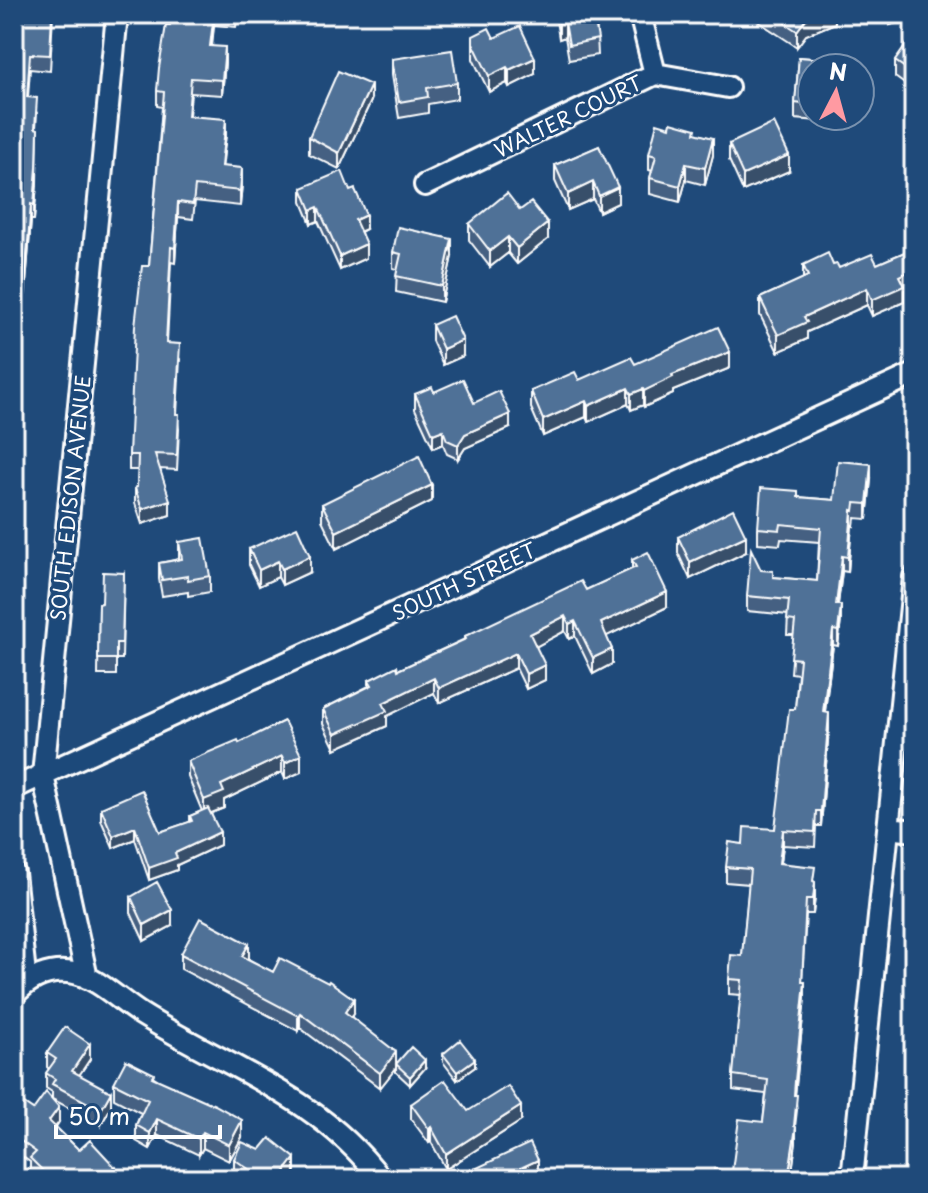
<svg xmlns="http://www.w3.org/2000/svg" width="928" height="1193" font-family="'Playpen Sans',sans-serif">
  <style>
    .lines { fill: none; stroke-linecap: round; stroke-linejoin: round }
    .minor-casing { stroke: #fff; stroke-width: 26 }
    .minor { stroke: #1f4a7a; stroke-width: 20 }
    .wall { fill: #456182; stroke: #fff; stroke-width: 2 }
    .shaded-wall { fill: #384f6a; stroke: #fff; stroke-width: 2 }
    .building { fill: #507197; stroke: #fff; stroke-width: 2 }
    .labels { text-anchor: middle; dominant-baseline: central; stroke-width: 6; stroke-linejoin: round; paint-order: stroke }
    .street-label { font-size: 20px; fill: #fff; stroke: #1f4a7a }
  </style>
  <rect width="100%" height="100%" fill="#1f4a7a"/>
  <filter id="ink" filterUnits="userSpaceOnUse"><feTurbulence type="fractalNoise" baseFrequency=".0125" numOctaves="2"/><feDisplacementMap in="SourceGraphic" scale="16" xChannelSelector="R" yChannelSelector="G"/><feConvolveMatrix kernelMatrix="1 2 1 2 8 2 1 2 1" color-interpolation-filters="sRGB"/></filter>
  <g filter="url(#ink)">
    <g class="lines">
      <defs>
        <path id="minor" d="M 655,74 L 728,87
          M 425,185 L 655,74 L 640,14
          M 14,788 L 914,374
          M 889,828 L 914,831
          M 14,873 L 26,983
          M 87,978 L 43,775 L 117,14
          M 14,995 C 29,978 50,968 74,973 C 98,978 120,1001 141,1014 C 227,1068 318,1095 381,1179
          M 852,1179 L 914,577"/>
      </defs>
      <use href="#minor" class="minor-casing"/>
      <use href="#minor" class="minor"/>
    </g>
    <path class="wall" d="M 21,14 L 53,14 L 50,71 L 30,69 L 28,97 L 37,113 L 36,128 L 37,183 L 34,220 L 31,220 L 21,347 L 19,347 L 14,454 Z
      M 173,14 L 238,14 L 236,27 L 214,25 L 212,47 L 225,62 L 222,95 L 191,93 L 189,116 L 226,134 L 222,166 L 242,183 L 240,206 L 195,201 L 193,219 L 178,217 L 175,263 L 171,262 L 167,343 L 180,359 L 177,414 L 179,429 L 177,470 L 160,469 L 170,515 L 142,524 L 135,503 L 135,488 L 137,487 L 138,470 L 129,470 L 129,455 L 149,266 L 162,107 L 157,106 L 157,91 Z
      M 555,14 L 596,14 L 598,55 L 569,60 L 565,37 L 559,39 Z
      M 753,14 L 835,14 L 835,23 L 806,35 L 797,47 L 753,18 Z
      M 887,14 L 914,14 L 914,17 L 890,25 Z
      M 494,38 L 535,74 L 509,87 L 507,83 L 489,92 L 473,59 L 473,43 Z
      M 914,40 L 914,91 L 895,77 L 895,61 Z
      M 799,57 L 847,61 L 847,68 L 812,68 L 812,116 L 843,116 L 843,123 L 795,119 L 795,103 Z
      M 392,59 L 457,83 L 457,99 L 428,104 L 428,113 L 399,118 L 392,75 Z
      M 371,101 L 339,169 L 309,154 L 309,137 Z
      M 696,134 L 713,155 L 705,185 L 686,180 L 680,202 L 650,194 L 650,178 L 652,171 L 649,170 L 649,154 Z
      M 729,144 L 789,171 L 743,191 L 729,160 Z
      M 599,146 L 618,203 L 599,212 L 593,199 L 568,210 L 555,181 L 555,165 Z
      M 302,188 L 366,229 L 361,232 L 366,258 L 340,270 L 318,221 L 311,224 L 302,202 Z
      M 520,210 L 548,239 L 517,264 L 508,253 L 490,267 L 469,240 L 469,224 Z
      M 914,248 L 914,285 L 904,290 L 904,302 L 872,316 L 867,305 L 807,332 L 807,339 L 778,352 L 760,315 L 760,298 L 803,279 L 803,265 L 833,265 L 839,268 L 877,264 Z
      M 393,252 L 452,256 L 442,302 L 396,292 L 397,269 L 393,268 Z
      M 432,325 L 463,356 L 443,365 L 432,341 Z
      M 635,364 L 730,368 L 673,391 L 673,394 L 644,407 L 643,405 L 631,410 L 628,404 L 588,422 L 586,417 L 543,436 L 531,408 L 531,391 L 579,380 Z
      M 434,392 L 474,403 L 510,428 L 465,448 L 458,459 L 447,454 L 443,444 L 433,448 L 415,409 L 415,394 Z
      M 871,479 L 867,519 L 855,518 L 854,526 L 852,525 L 848,572 L 842,571 L 838,605 L 841,620 L 838,646 L 833,645 L 825,712 L 829,728 L 821,826 L 816,826 L 815,847 L 783,845 L 781,863 L 815,882 L 815,897 L 813,914 L 806,914 L 802,982 L 805,997 L 795,1095 L 797,1110 L 795,1127 L 796,1142 L 791,1179 L 714,1179 L 732,1171 L 763,1122 L 766,1094 L 733,1090 L 733,1075 L 741,995 L 729,994 L 729,979 L 742,956 L 749,884 L 726,882 L 726,867 L 743,844 L 775,829 L 795,709 L 798,674 L 791,673 L 794,635 L 787,635 L 788,615 L 747,611 L 747,596 L 761,570 L 773,577 L 817,581 L 819,542 L 781,539 L 780,545 L 758,543 L 758,528 L 798,497 L 834,500 Z
      M 432,501 L 336,549 L 322,520 L 322,504 Z
      M 678,537 L 746,552 L 690,579 L 678,553 Z
      M 179,542 L 210,576 L 210,592 L 188,596 L 188,592 L 162,596 L 159,579 L 159,563 L 179,559 Z
      M 249,549 L 310,572 L 282,585 L 278,577 L 259,586 L 249,565 Z
      M 632,560 L 667,607 L 606,636 L 612,664 L 593,674 L 575,636 L 569,639 L 565,631 L 536,646 L 545,680 L 526,689 L 516,668 L 439,703 L 434,693 L 387,716 L 387,726 L 335,749 L 323,724 L 323,709 L 369,686 L 369,680 L 398,670 L 465,639 L 465,636 L 586,590 L 632,569 Z
      M 124,573 L 122,659 L 116,659 L 116,675 L 98,675 L 99,604 L 102,603 Z
      M 284,721 L 301,772 L 285,779 L 282,772 L 224,800 L 224,808 L 211,813 L 220,845 L 177,865 L 177,870 L 149,880 L 135,839 L 113,848 L 101,820 L 101,808 L 160,832 L 190,822 L 190,816 L 202,811 L 188,777 L 188,761 L 239,743 Z
      M 131,897 L 172,926 L 144,941 L 131,913 Z
      M 181,954 L 248,959 L 354,1014 L 351,1018 L 396,1064 L 425,1068 L 410,1085 L 396,1072 L 396,1068 L 380,1088 L 300,1028 L 298,1031 L 181,969 Z
      M 47,1053 L 90,1059 L 79,1075 L 111,1107 L 101,1125 L 52,1099 L 52,1092 L 46,1088 L 46,1073 L 49,1069 L 47,1067 Z
      M 443,1054 L 475,1067 L 457,1080 L 443,1062 Z
      M 154,1077 L 242,1137 L 229,1161 L 203,1148 L 199,1155 L 157,1135 L 150,1149 L 136,1141 L 136,1125 L 141,1113 L 114,1099 L 114,1083 Z
      M 14,1103 L 59,1122 L 56,1127 L 79,1150 L 116,1179 L 36,1179 L 30,1173 L 30,1162 L 14,1151 Z
      M 411,1104 L 468,1111 L 521,1121 L 446,1169 L 431,1142 L 429,1143 L 411,1119 Z
      M 914,1107 L 914,1159 L 908,1158 L 908,1142 Z
      M 234,1159 L 295,1174 L 291,1179 L 240,1179 L 234,1175 Z"/>
    <path class="shaded-wall" d="M 214,14 L 214,25 L 210,61 L 210,46 Z
      M 817,14 L 835,14 L 835,23 L 806,35 L 797,47 L 797,31 L 806,19 Z
      M 890,14 L 914,14 L 914,17 L 890,25 Z
      M 565,22 L 565,37 L 559,39 L 559,23 Z
      M 225,47 L 225,62 L 222,95 L 222,80 Z
      M 535,58 L 535,74 L 509,87 L 509,70 Z
      M 507,67 L 507,83 L 489,92 L 489,76 Z
      M 371,85 L 371,101 L 339,169 L 339,153 Z
      M 226,119 L 226,134 L 221,180 L 221,166 Z
      M 38,129 L 37,183 L 34,220 L 34,205 Z
      M 713,138 L 713,155 L 705,185 L 705,168 Z
      M 789,155 L 789,171 L 743,191 L 743,175 Z
      M 686,164 L 686,180 L 680,202 L 680,186 Z
      M 242,168 L 242,183 L 240,206 L 240,191 Z
      M 593,182 L 593,199 L 568,210 L 568,194 Z
      M 618,187 L 618,203 L 599,212 L 599,196 Z
      M 178,202 L 178,217 L 175,263 L 175,248 Z
      M 31,204 L 31,220 L 21,347 L 21,332 Z
      M 318,207 L 318,221 L 311,224 L 311,210 Z
      M 366,215 L 366,229 L 355,234 L 355,220 Z
      M 548,223 L 548,239 L 517,264 L 517,248 Z
      M 508,237 L 508,253 L 490,267 L 490,251 Z
      M 452,239 L 452,256 L 442,302 L 442,286 Z
      M 366,244 L 366,258 L 340,270 L 340,256 Z
      M 914,269 L 914,285 L 904,290 L 904,302 L 872,316 L 872,300 L 899,276 Z
      M 867,288 L 867,305 L 807,332 L 807,339 L 778,352 L 778,335 L 804,317 Z
      M 463,340 L 463,356 L 443,365 L 443,349 Z
      M 730,352 L 730,368 L 673,391 L 673,394 L 644,407 L 644,391 L 672,375 Z
      M 628,388 L 628,404 L 588,422 L 588,406 Z
      M 643,389 L 643,405 L 631,410 L 631,394 Z
      M 586,401 L 586,417 L 543,436 L 543,420 Z
      M 510,414 L 510,428 L 465,448 L 458,459 L 458,445 L 465,434 Z
      M 443,430 L 443,444 L 433,448 L 433,434 Z
      M 871,464 L 871,479 L 867,519 L 867,504 Z
      M 432,485 L 432,501 L 336,549 L 336,532 Z
      M 170,500 L 170,515 L 142,524 L 142,509 Z
      M 852,510 L 852,525 L 848,572 L 848,557 Z
      M 746,536 L 746,552 L 690,579 L 690,562 Z
      M 310,556 L 310,572 L 282,585 L 282,569 Z
      M 842,556 L 842,571 L 836,620 L 836,605 Z
      M 278,561 L 278,577 L 259,586 L 259,570 Z
      M 667,592 L 667,607 L 601,639 L 601,623 Z
      M 841,605 L 841,620 L 838,646 L 838,631 Z
      M 565,616 L 565,631 L 530,650 L 530,634 Z
      M 575,621 L 575,636 L 569,639 L 569,624 Z
      M 833,630 L 833,645 L 823,727 L 823,712 Z
      M 612,649 L 612,664 L 593,674 L 593,658 Z
      M 516,653 L 516,668 L 439,703 L 439,688 Z
      M 545,665 L 545,680 L 526,689 L 526,674 Z
      M 434,678 L 434,693 L 387,716 L 387,726 L 335,749 L 335,734 L 383,703 Z
      M 829,713 L 829,728 L 821,826 L 821,811 Z
      M 301,755 L 301,772 L 285,779 L 285,763 Z
      M 282,756 L 282,772 L 224,800 L 224,808 L 204,816 L 204,800 L 221,785 Z
      M 135,827 L 135,839 L 113,848 L 113,836 Z
      M 783,830 L 783,845 L 779,878 L 779,863 Z
      M 220,832 L 220,845 L 177,865 L 177,870 L 149,880 L 149,868 L 175,853 Z
      M 815,882 L 815,897 L 813,914 L 813,899 Z
      M 172,910 L 172,926 L 144,941 L 144,925 Z
      M 249,944 L 249,959 L 242,971 L 242,956 Z
      M 805,982 L 805,997 L 795,1096 L 795,1081 Z
      M 354,999 L 354,1014 L 345,1027 L 345,1012 Z
      M 300,1013 L 300,1028 L 298,1031 L 298,1016 Z
      M 90,1044 L 90,1059 L 72,1086 L 72,1071 Z
      M 396,1052 L 396,1068 L 380,1088 L 380,1073 Z
      M 475,1059 L 475,1067 L 457,1080 L 457,1072 Z
      M 425,1060 L 425,1068 L 410,1085 L 410,1077 Z
      M 111,1092 L 111,1107 L 101,1125 L 101,1110 Z
      M 521,1106 L 521,1121 L 446,1169 L 446,1154 Z
      M 59,1107 L 59,1122 L 49,1135 L 49,1121 Z
      M 157,1119 L 157,1135 L 150,1149 L 150,1133 Z
      M 242,1120 L 242,1137 L 229,1161 L 229,1145 Z
      M 431,1127 L 431,1142 L 429,1143 L 429,1129 Z
      M 796,1127 L 796,1142 L 791,1179 L 788,1179 Z
      M 203,1132 L 203,1148 L 199,1155 L 199,1139 Z
      M 295,1158 L 295,1174 L 291,1179 L 279,1179 Z
      M 538,1160 L 538,1175 L 528,1179 L 505,1179 L 505,1175 Z
      M 116,1168 L 116,1179 L 105,1179 Z"/>
    <path class="building" d="M 21,14 L 52,14 L 50,55 L 30,54 L 27,97 L 37,98 L 35,128 L 38,129 L 37,167 L 34,205 L 31,204 L 21,332 L 19,332 L 14,438 L 14,22 L 20,22 Z
      M 173,14 L 214,14 L 210,46 L 225,47 L 222,80 L 191,78 L 188,116 L 226,119 L 221,166 L 242,168 L 240,191 L 195,186 L 193,204 L 178,202 L 175,248 L 171,247 L 166,343 L 180,344 L 176,414 L 179,414 L 177,455 L 155,454 L 170,500 L 142,509 L 135,488 L 137,487 L 138,455 L 129,455 L 135,326 L 142,266 L 149,266 L 164,92 L 157,91 L 159,68 L 166,25 L 170,25 Z
      M 558,14 L 596,14 L 597,16 L 594,17 L 598,39 L 569,45 L 565,22 L 559,23 Z
      M 771,14 L 817,14 L 806,19 L 797,31 Z
      M 520,26 L 535,58 L 509,70 L 507,67 L 489,76 L 473,43 L 473,36 L 489,28 L 494,38 Z
      M 911,38 L 914,40 L 914,74 L 895,61 Z
      M 452,50 L 457,83 L 427,88 L 428,97 L 399,102 L 392,59 Z
      M 799,57 L 847,61 L 846,68 L 812,68 L 812,105 L 795,103 Z
      M 338,71 L 371,85 L 339,153 L 309,137 Z
      M 671,122 L 696,129 L 695,133 L 713,138 L 705,168 L 686,164 L 680,186 L 650,178 L 656,156 L 649,154 L 657,123 L 670,127 Z
      M 774,123 L 789,155 L 743,175 L 729,144 Z
      M 599,146 L 618,187 L 599,196 L 593,182 L 568,194 L 555,165 Z
      M 342,171 L 350,191 L 355,189 L 366,215 L 355,220 L 366,244 L 340,256 L 318,207 L 311,210 L 302,188 Z
      M 507,193 L 520,210 L 531,202 L 548,223 L 517,248 L 508,237 L 490,251 L 469,224 Z
      M 398,227 L 452,239 L 442,286 L 396,276 L 401,254 L 393,252 Z
      M 914,248 L 914,269 L 899,276 L 904,286 L 872,300 L 867,288 L 804,317 L 807,322 L 778,335 L 760,298 L 808,276 L 803,265 L 828,253 L 833,265 L 837,264 L 839,268 L 872,254 L 877,264 Z
      M 452,316 L 463,340 L 443,349 L 432,325 Z
      M 718,327 L 730,352 L 672,375 L 673,377 L 644,391 L 643,389 L 631,394 L 628,388 L 588,406 L 586,401 L 543,420 L 531,391 L 575,372 L 579,380 L 631,357 L 635,364 Z
      M 463,379 L 474,403 L 499,391 L 510,414 L 465,434 L 458,445 L 447,440 L 443,430 L 433,434 L 415,394 L 432,387 L 434,392 Z
      M 419,456 L 432,485 L 336,532 L 322,504 Z
      M 838,461 L 871,464 L 867,504 L 855,503 L 854,511 L 852,510 L 848,557 L 842,556 L 836,605 L 841,605 L 838,631 L 833,630 L 823,712 L 829,713 L 821,811 L 816,811 L 815,832 L 783,830 L 779,863 L 815,867 L 813,881 L 815,882 L 813,899 L 806,899 L 802,982 L 805,982 L 795,1081 L 794,1095 L 797,1095 L 794,1126 L 796,1127 L 788,1179 L 714,1179 L 714,1169 L 732,1171 L 739,1119 L 763,1122 L 768,1080 L 733,1075 L 742,980 L 729,979 L 731,955 L 742,956 L 750,869 L 726,867 L 729,842 L 743,844 L 744,827 L 775,829 L 789,709 L 795,709 L 800,659 L 791,658 L 795,621 L 787,620 L 789,600 L 747,596 L 751,549 L 761,570 L 773,571 L 773,577 L 817,581 L 821,528 L 781,524 L 780,530 L 758,528 L 761,488 L 798,491 L 798,497 L 834,500 Z
      M 733,509 L 746,536 L 690,562 L 678,537 Z
      M 297,527 L 310,556 L 282,569 L 278,561 L 259,570 L 249,549 Z
      M 203,538 L 210,576 L 188,580 L 188,576 L 162,580 L 159,563 L 182,559 L 179,542 Z
      M 648,552 L 667,592 L 601,623 L 612,649 L 593,658 L 575,621 L 569,624 L 565,616 L 530,634 L 545,665 L 526,674 L 516,653 L 439,688 L 434,678 L 383,703 L 387,711 L 335,734 L 323,709 L 372,685 L 369,680 L 397,666 L 398,670 L 466,639 L 465,636 L 581,581 L 586,590 L 636,567 L 632,560 Z
      M 103,572 L 124,573 L 122,643 L 116,643 L 116,659 L 98,659 L 99,604 L 102,603 Z
      M 284,721 L 301,755 L 285,763 L 282,756 L 221,785 L 224,792 L 204,800 L 188,761 L 238,740 L 239,743 Z
      M 142,790 L 160,832 L 192,821 L 190,816 L 208,808 L 220,832 L 175,853 L 177,858 L 149,868 L 135,827 L 113,836 L 101,808 Z
      M 157,882 L 172,910 L 144,925 L 131,897 Z
      M 200,918 L 249,944 L 242,956 L 273,972 L 280,958 L 328,983 L 329,981 L 354,999 L 345,1012 L 396,1052 L 380,1073 L 300,1013 L 298,1016 L 181,954 Z
      M 65,1027 L 90,1044 L 72,1071 L 111,1092 L 101,1110 L 52,1084 L 55,1079 L 46,1073 L 56,1059 L 47,1053 Z
      M 460,1040 L 475,1059 L 457,1072 L 443,1054 Z
      M 411,1047 L 425,1060 L 410,1077 L 396,1064 Z
      M 126,1060 L 154,1074 L 152,1077 L 215,1105 L 242,1120 L 229,1145 L 203,1132 L 199,1139 L 157,1119 L 150,1133 L 136,1125 L 148,1100 L 114,1083 Z
      M 445,1080 L 468,1111 L 508,1086 L 521,1106 L 446,1154 L 431,1127 L 429,1129 L 411,1104 Z
      M 46,1092 L 59,1107 L 49,1121 L 79,1150 L 90,1140 L 116,1168 L 105,1179 L 51,1179 L 30,1158 L 36,1152 L 14,1136 L 14,1103 L 17,1099 L 33,1110 Z
      M 914,1107 L 914,1143 L 908,1142 Z
      M 270,1138 L 295,1158 L 279,1179 L 263,1179 L 234,1159 L 242,1142 L 260,1150 Z
      M 530,1143 L 538,1160 L 505,1175 L 506,1179 L 461,1179 L 460,1176 Z"/>
  </g>
  <g class="labels">
    <g class="street-label">
      <text transform="translate(568 116) rotate(-26)">WALTER COURT</text>
      <text transform="translate(70 498) rotate(-84)">SOUTH EDISON AVENUE</text>
      <text transform="translate(464 581) rotate(-25)">SOUTH STREET</text>
    </g>
  </g>
  <rect width="928" height="1193" fill="none" stroke="#1f4a7a" stroke-width="48"/>
  <rect x="24" y="24" width="880" height="1145" fill="none" stroke="#fff" stroke-width="3" filter="url(#ink)"/>
  <g transform="translate(836 92) rotate(6)"><circle r="38" fill="#1f4a7a" stroke="#7992af" stroke-width="2"/>
  <path d="M0-6L14 30L0 20L-14 30Z" fill="#ff9aa2"/>
  <text y="-12" font-size="22" font-weight="bold" text-anchor="middle" fill="#ffffff">N</text>
  </g>
  <path d="M56 1125v12h164v-12" fill="none" stroke="#ffffff" stroke-width="4"/>
  <text x="68" y="1125" font-size="24" fill="#ffffff" stroke="#1f4a7a" stroke-width="6" paint-order="stroke">50 m</text>
</svg>
